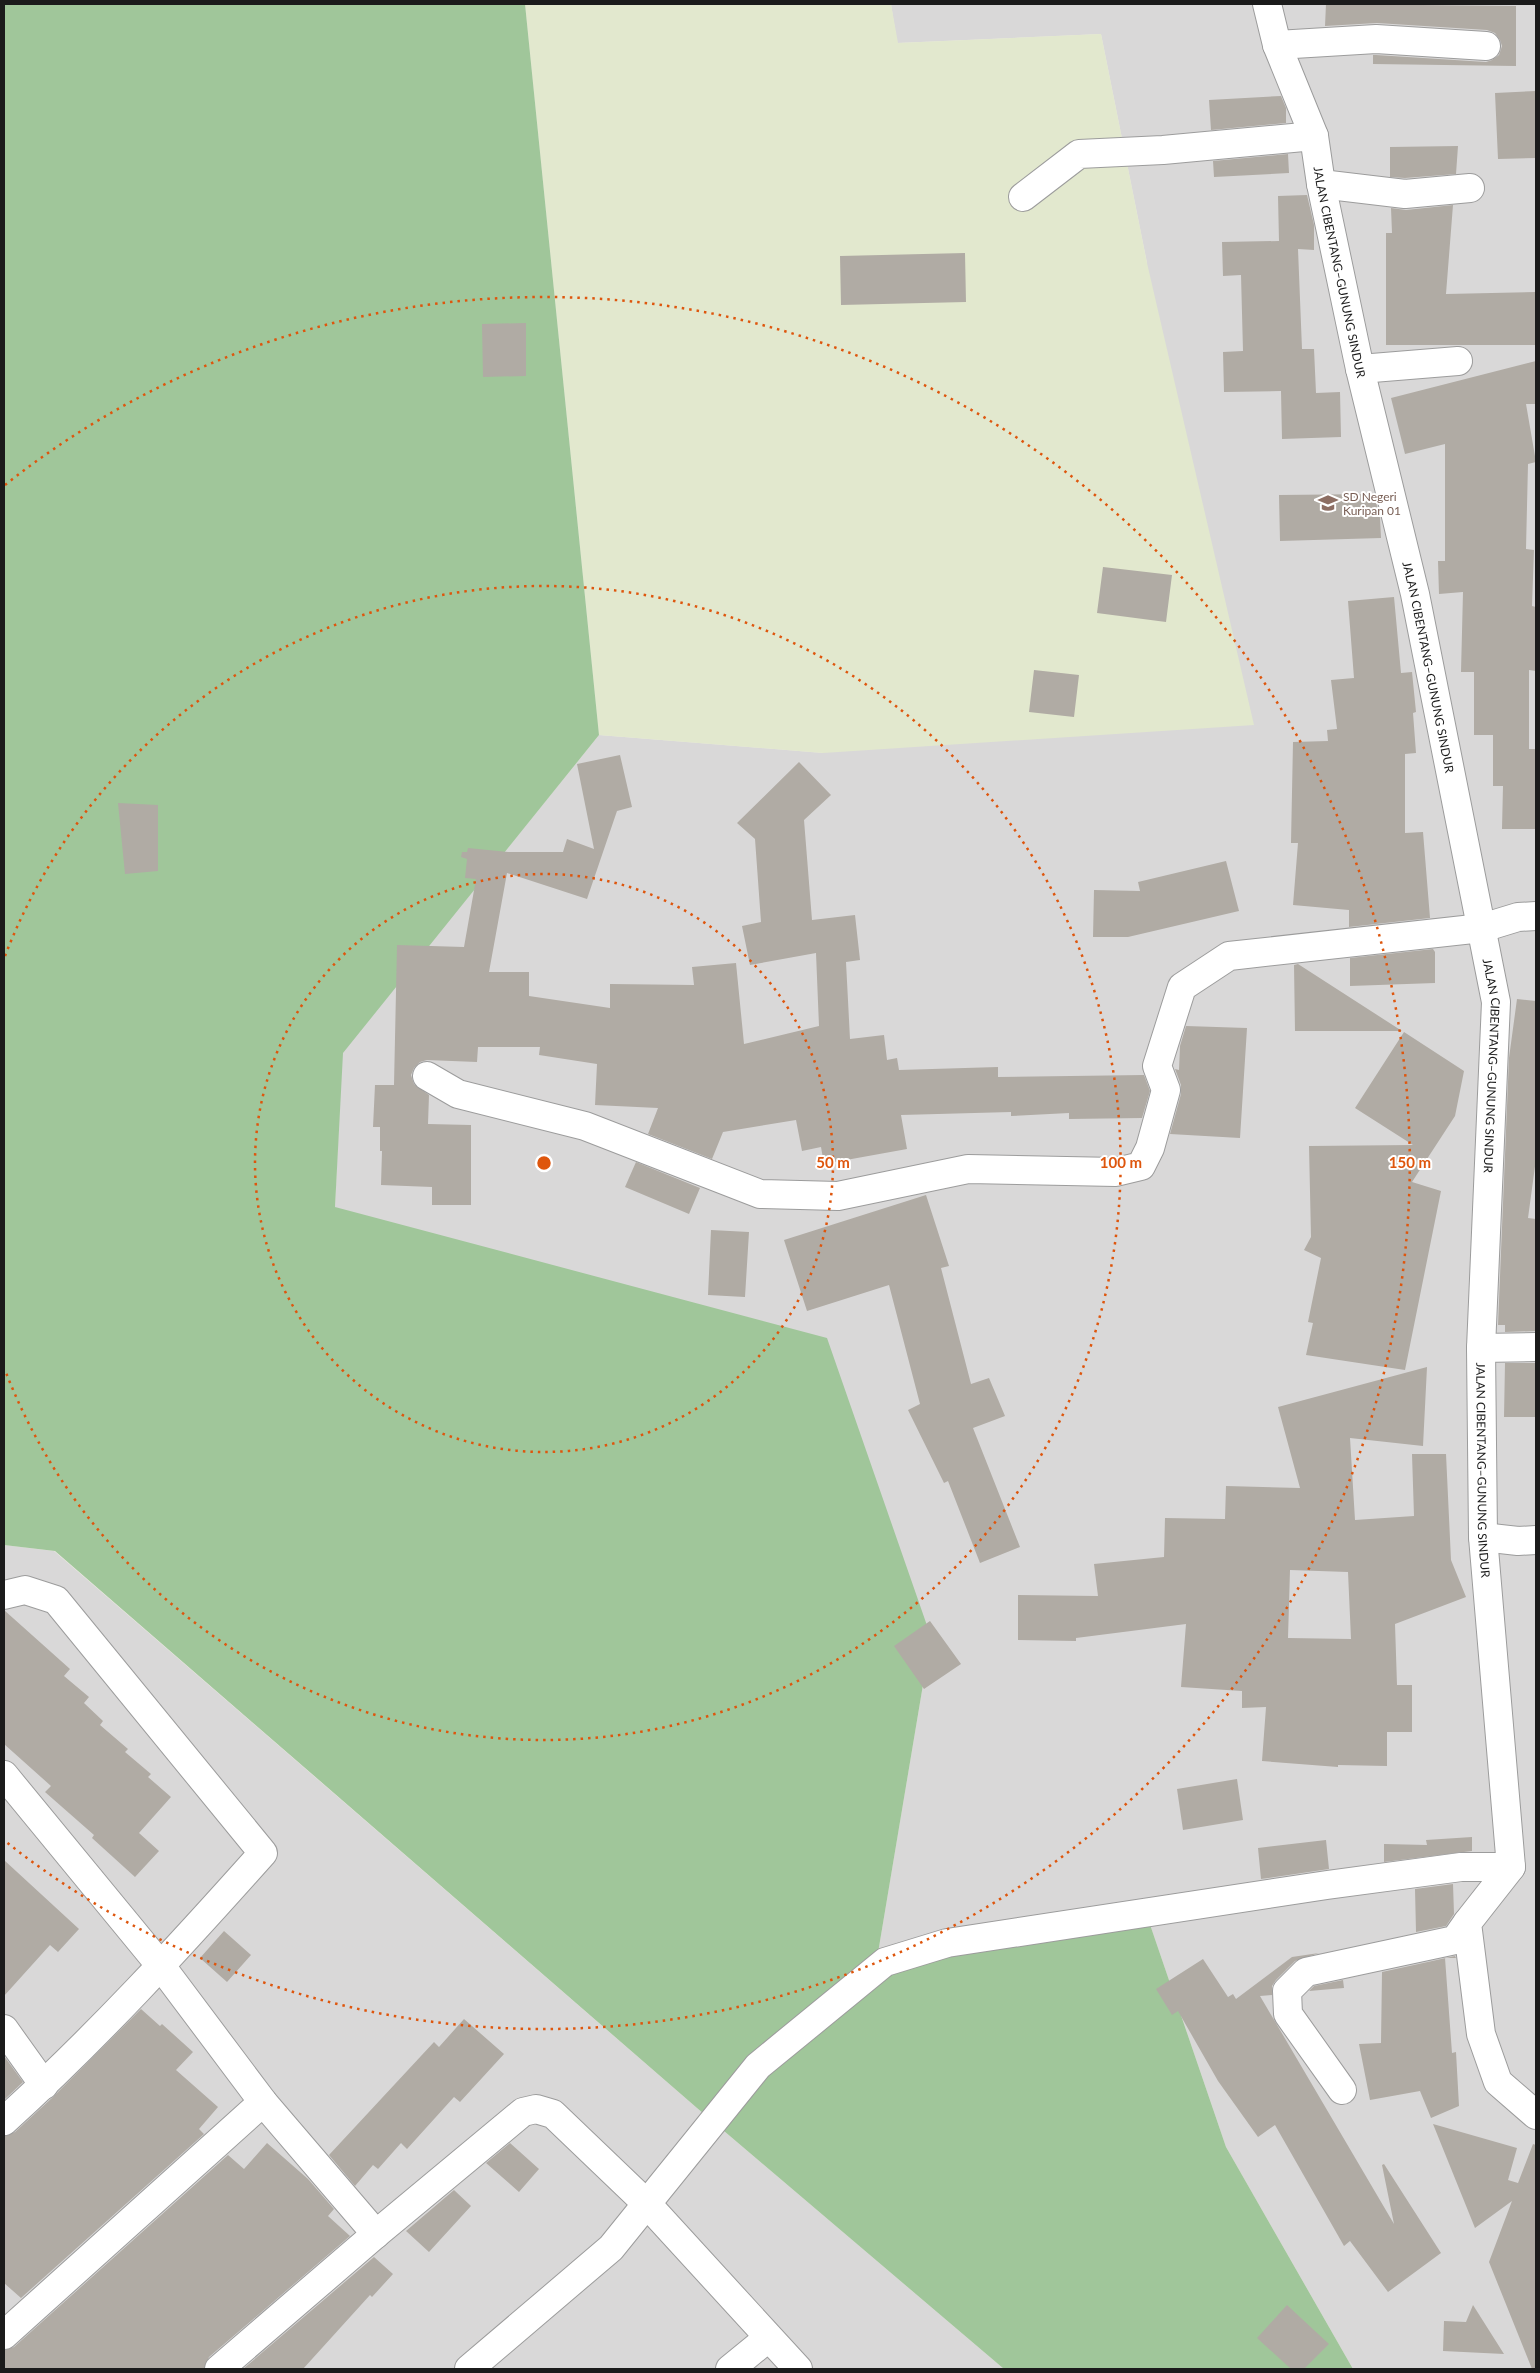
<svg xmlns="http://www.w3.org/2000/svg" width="1540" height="2373" font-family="Lato,sans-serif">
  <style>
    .residential { fill: #d9d8d8 }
    .farmland { fill: #e2e8ce }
    .forest { fill: #a0c69a }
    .building { fill: #b0aba4; fill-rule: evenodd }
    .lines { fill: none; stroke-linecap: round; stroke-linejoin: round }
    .minor-casing { stroke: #9c9c9c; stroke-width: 30 }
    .minor { stroke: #fff; stroke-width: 28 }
    .ring { fill: none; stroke: #de560d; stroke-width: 2.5; stroke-dasharray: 2.5 5 }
    .labels { text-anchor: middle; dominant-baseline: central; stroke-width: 4; stroke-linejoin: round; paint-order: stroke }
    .street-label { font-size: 12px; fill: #1b1b1b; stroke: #fff }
    .education-label { font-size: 12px; fill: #785e54; stroke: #fff; text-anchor: start }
    .centre { fill: #de560d; stroke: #fff; stroke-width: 2.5 }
    .ring-label { font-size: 15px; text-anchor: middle; font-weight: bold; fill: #de560d; stroke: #fff; stroke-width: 4; stroke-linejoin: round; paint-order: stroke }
  </style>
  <rect width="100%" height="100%" fill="#ebeae1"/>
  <path class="residential" d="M 891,4 L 1536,4 L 1536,2369 L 1353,2369 L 1226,2147 L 1143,1904 L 878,1953 L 931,1637 L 335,1207 L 342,1053 L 599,735 L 823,753 L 1147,263 L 1101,34 L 897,43 Z
    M 4,1545 L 54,1551 L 697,2108 L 1004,2369 L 4,2369 Z"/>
  <path class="farmland" d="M 525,4 L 891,4 L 898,43 L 1101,34 L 1147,263 L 1254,725 L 823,753 L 599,735 Z"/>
  <path class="forest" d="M 4,4 L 525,4 L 599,735 L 343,1053 L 335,1207 L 827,1338 L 931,1637 L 878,1953 L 1143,1904 L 1226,2147 L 1353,2369 L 1004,2369 L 697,2108 L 55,1551 L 4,1545 Z"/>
  <path class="building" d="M 1326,4 L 1516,6 L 1516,66 L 1373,64 L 1373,55 L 1376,55 L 1486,62 L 1492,60 L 1499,55 L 1502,46 L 1500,40 L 1495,33 L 1487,30 L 1377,23 L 1325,26 Z
    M 1536,91 L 1536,158 L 1498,159 L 1495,93 Z
    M 1281,96 L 1286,108 L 1286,123 L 1211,130 L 1209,100 Z
    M 1458,146 L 1456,174 L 1405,178 L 1390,177 L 1390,147 Z
    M 1288,154 L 1289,173 L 1214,177 L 1213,161 Z
    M 1307,195 L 1314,225 L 1314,250 L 1298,249 L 1302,349 L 1314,349 L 1316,393 L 1340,392 L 1341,437 L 1282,439 L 1281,391 L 1224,392 L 1223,352 L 1243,351 L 1241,275 L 1223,276 L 1222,242 L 1279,241 L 1278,196 Z
    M 1453,205 L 1446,294 L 1536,292 L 1536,345 L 1386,345 L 1386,233 L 1392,233 L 1391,208 L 1406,210 Z
    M 965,253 L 966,302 L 841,305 L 840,256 Z
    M 526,323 L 526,376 L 483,377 L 482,324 Z
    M 1536,361 L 1536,404 L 1526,404 L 1536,462 L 1528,464 L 1526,549 L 1534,550 L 1532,606 L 1536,607 L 1536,671 L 1529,670 L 1529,749 L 1536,749 L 1536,829 L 1502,829 L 1503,786 L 1493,786 L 1493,735 L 1474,735 L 1474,672 L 1461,672 L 1463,592 L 1439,594 L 1438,561 L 1445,561 L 1445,444 L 1405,454 L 1391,398 Z
    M 1374,494 L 1380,518 L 1381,538 L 1280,541 L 1279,495 Z
    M 1103,567 L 1172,575 L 1166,622 L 1097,613 Z
    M 1394,597 L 1401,673 L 1412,672 L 1416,712 L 1413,713 L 1416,753 L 1405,754 L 1405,833 L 1423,832 L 1430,918 L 1349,927 L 1349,910 L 1293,905 L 1298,843 L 1291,843 L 1293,742 L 1328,741 L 1327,730 L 1337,729 L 1331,680 L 1354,678 L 1348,601 Z
    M 1034,670 L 1079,675 L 1074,717 L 1029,712 Z
    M 620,755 L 632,807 L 617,811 L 587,899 L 507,873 L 489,972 L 529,972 L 529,996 L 610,1008 L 610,984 L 694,985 L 692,967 L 736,963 L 744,1044 L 819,1026 L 816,953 L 750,965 L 742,926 L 761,922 L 755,839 L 737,823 L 799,762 L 831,795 L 804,820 L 812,920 L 855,915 L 860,960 L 846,962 L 850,1039 L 884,1035 L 887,1060 L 897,1058 L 899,1070 L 998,1067 L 998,1077 L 1144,1075 L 1150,1091 L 1142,1118 L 1069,1119 L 1069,1113 L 1011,1116 L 1011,1112 L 901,1115 L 907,1149 L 824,1164 L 821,1147 L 802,1151 L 796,1120 L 723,1132 L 712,1159 L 648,1134 L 658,1108 L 595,1105 L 597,1064 L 539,1055 L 540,1047 L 478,1047 L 477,1062 L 427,1060 L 420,1062 L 414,1068 L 411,1075 L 414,1084 L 429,1095 L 428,1124 L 471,1125 L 471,1205 L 432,1205 L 432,1187 L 381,1185 L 382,1151 L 380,1151 L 380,1127 L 373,1127 L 375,1085 L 394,1085 L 397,945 L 464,947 L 476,879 L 465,878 L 467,859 L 461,857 L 462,852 L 467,852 L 468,848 L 508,852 L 563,852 L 567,839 L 594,849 L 577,764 Z
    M 118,803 L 158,805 L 158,871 L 125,874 Z
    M 1226,861 L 1239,911 L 1128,937 L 1093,937 L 1094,890 L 1140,891 L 1138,882 Z
    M 1433,949 L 1435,952 L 1435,983 L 1350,986 L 1350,958 Z
    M 1298,964 L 1402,1031 L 1295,1031 L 1294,965 Z
    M 1517,999 L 1536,1001 L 1536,1159 L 1528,1218 L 1536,1219 L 1536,1331 L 1505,1332 L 1505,1325 L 1498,1325 L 1509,1058 Z
    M 1186,1026 L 1247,1028 L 1240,1138 L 1170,1134 L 1181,1094 L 1181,1085 L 1175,1069 L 1179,1070 L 1180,1046 Z
    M 1404,1032 L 1464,1071 L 1455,1116 L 1412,1182 L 1441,1191 L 1405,1370 L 1306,1355 L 1313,1323 L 1308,1322 L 1321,1258 L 1304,1250 L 1311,1237 L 1309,1146 L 1413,1145 L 1355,1108 Z
    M 636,1162 L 700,1188 L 689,1214 L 625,1187 Z
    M 926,1195 L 949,1266 L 941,1268 L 971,1384 L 989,1378 L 1005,1416 L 973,1428 L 1020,1547 L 980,1563 L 948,1481 L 944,1483 L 908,1410 L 920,1404 L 889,1285 L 807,1311 L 784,1240 Z
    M 711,1230 L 749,1232 L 745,1297 L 708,1295 Z
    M 1505,1363 L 1536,1363 L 1536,1417 L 1504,1417 Z
    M 1427,1367 L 1423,1446 L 1350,1438 L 1355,1520 L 1414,1516 L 1412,1454 L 1446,1454 L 1451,1560 L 1466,1597 L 1395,1624 L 1397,1685 L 1412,1685 L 1412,1732 L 1387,1732 L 1387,1766 L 1338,1765 L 1338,1767 L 1262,1761 L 1266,1707 L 1242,1708 L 1242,1691 L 1181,1687 L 1186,1624 L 1076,1638 L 1076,1641 L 1018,1640 L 1018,1595 L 1098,1596 L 1094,1564 L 1164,1557 L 1165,1518 L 1225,1519 L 1226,1486 L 1300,1488 L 1278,1407 ZM 1290,1570 L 1348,1572 L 1351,1639 L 1288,1638 Z
    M 4,1610 L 70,1669 L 64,1676 L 89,1697 L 84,1703 L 103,1721 L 100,1725 L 128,1749 L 125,1752 L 151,1774 L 148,1777 L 171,1797 L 139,1833 L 159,1851 L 135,1877 L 92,1838 L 94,1835 L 45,1792 L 51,1786 L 4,1744 Z
    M 930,1621 L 961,1664 L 924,1689 L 894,1646 Z
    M 1237,1779 L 1243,1820 L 1183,1830 L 1177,1789 Z
    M 1472,1837 L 1472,1851 L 1384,1862 L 1384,1844 L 1427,1845 L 1426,1840 Z
    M 1326,1840 L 1329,1869 L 1261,1879 L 1258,1848 Z
    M 4,1860 L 79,1929 L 58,1952 L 50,1945 L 4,1996 Z
    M 1453,1884 L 1454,1914 L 1446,1926 L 1416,1932 L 1415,1889 Z
    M 224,1931 L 251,1955 L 227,1982 L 200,1958 Z
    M 1319,1953 L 1295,1961 L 1276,1980 L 1272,1986 L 1272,1995 L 1260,1996 L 1394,2224 L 1382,2165 L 1384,2164 L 1441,2253 L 1388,2292 L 1350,2241 L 1344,2246 L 1275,2125 L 1258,2137 L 1218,2081 L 1178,2011 L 1172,2015 L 1156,1989 L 1203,1959 L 1228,1997 L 1233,1994 L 1236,1999 L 1292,1957 Z
    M 1455,1956 L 1456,1958 L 1445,1958 L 1452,2053 L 1456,2052 L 1459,2106 L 1431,2118 L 1420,2091 L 1370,2100 L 1359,2044 L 1381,2043 L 1382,1972 Z
    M 1343,1980 L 1344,1988 L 1309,1991 L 1314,1986 Z
    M 141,2009 L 160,2026 L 162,2024 L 193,2052 L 176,2070 L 218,2107 L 199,2129 L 204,2134 L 21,2298 L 4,2283 L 4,2136 L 15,2132 L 53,2097 Z
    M 464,2019 L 504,2054 L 460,2102 L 454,2097 L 407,2149 L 401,2143 L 378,2169 L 373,2165 L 355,2186 L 329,2155 L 434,2042 L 439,2047 Z
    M 4,2056 L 23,2082 L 4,2100 Z
    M 1433,2124 L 1517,2148 L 1508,2180 L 1518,2183 L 1533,2144 L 1536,2145 L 1536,2369 L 1532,2369 L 1489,2262 L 1512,2201 L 1475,2228 Z
    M 267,2143 L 308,2179 L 334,2209 L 328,2216 L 350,2236 L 209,2357 L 204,2369 L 4,2369 L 5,2350 L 14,2347 L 228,2155 L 244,2169 Z
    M 510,2143 L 539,2169 L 519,2192 L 486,2163 Z
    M 454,2190 L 471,2206 L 429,2252 L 406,2231 Z
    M 374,2257 L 393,2274 L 372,2297 L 370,2295 L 303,2369 L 243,2369 Z
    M 1287,2305 L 1329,2344 L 1304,2369 L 1291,2369 L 1257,2338 Z
    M 1473,2305 L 1504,2354 L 1443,2351 L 1444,2321 L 1466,2322 Z"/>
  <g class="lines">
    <defs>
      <g id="minor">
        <path id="s1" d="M 1267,4 L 1277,45 L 1314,136 L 1321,184 L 1360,369 L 1415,594 L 1496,1002 L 1481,1348 L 1483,1537 L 1511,1867 L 1467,1923 L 1481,2034 L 1498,2082 L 1536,2115"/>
        <path d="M 1277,45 L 1376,39 L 1486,46"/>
        <path d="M 1321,184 L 1405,194 L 1470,188"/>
        <path d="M 1023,197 L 1079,154 L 1163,150 L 1314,136"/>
        <path d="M 1360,369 L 1458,361"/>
        <path d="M 427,1076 L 458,1094 L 585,1126 L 760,1194 L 838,1196 L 968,1169 L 1116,1172 L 1141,1166 L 1150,1148 L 1166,1090 L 1157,1066 L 1182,987 L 1229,956 L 1482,928 L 1518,917 L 1536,916"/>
        <path d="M 1481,1348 L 1536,1347"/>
        <path d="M 1483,1537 L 1518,1541 L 1536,1540"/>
        <path d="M 4,1595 L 25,1590 L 56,1600 L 263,1853 C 180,1946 96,2038 4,2121"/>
        <path d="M 4,1775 L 161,1966 L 263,2102 L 376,2234"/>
        <path d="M 4,2029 L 44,2085"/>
        <path d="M 1342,2090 L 1288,2014 L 1287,1991 L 1306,1972 L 1455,1940 L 1467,1923"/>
        <path d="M 4,2335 L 263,2102"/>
        <path d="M 219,2369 L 376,2234 L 523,2112 L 536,2109 L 553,2114 L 647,2204 L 798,2369"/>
        <path d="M 469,2369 L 611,2248 L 758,2066 L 885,1962 L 947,1943 L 1327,1885 L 1461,1867 L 1511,1867"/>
        <path d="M 730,2369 L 768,2338"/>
      </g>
    </defs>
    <use href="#minor" class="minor-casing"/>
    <use href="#minor" class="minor"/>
  </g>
  <g class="ring">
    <circle cx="544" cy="1163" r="289"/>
    <path d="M5 956A577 577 0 1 1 5 1370"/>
    <path d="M5 485A866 866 0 1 1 5 1841"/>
  </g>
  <defs>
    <symbol id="school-bare" viewBox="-9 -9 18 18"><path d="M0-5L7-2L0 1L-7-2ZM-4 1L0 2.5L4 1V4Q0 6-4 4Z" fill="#8d6e63" stroke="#fff" stroke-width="2.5" paint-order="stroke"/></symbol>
  </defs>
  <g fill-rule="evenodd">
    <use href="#school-bare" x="1314" y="489" width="28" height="28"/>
  </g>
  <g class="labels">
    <g class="street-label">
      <text stroke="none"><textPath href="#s1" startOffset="279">JALAN CIBENTANG–GUNUNG SINDUR</textPath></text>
      <text stroke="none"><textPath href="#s1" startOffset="684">JALAN CIBENTANG–GUNUNG SINDUR</textPath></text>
      <text stroke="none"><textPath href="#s1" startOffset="1089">JALAN CIBENTANG–GUNUNG SINDUR</textPath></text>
      <text stroke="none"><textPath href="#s1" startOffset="1494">JALAN CIBENTANG–GUNUNG SINDUR</textPath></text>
    </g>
    <g class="education-label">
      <text x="1343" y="496">SD Negeri<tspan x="1343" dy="14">Kuripan 01</tspan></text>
    </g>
  </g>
  <circle cx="544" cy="1163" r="8" class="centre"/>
  <g class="ring-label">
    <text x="833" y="1168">50 m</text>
    <text x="1121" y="1168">100 m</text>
    <text x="1410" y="1168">150 m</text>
  </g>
  <rect width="1540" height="2373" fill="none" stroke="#1b1b1b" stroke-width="10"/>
</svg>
